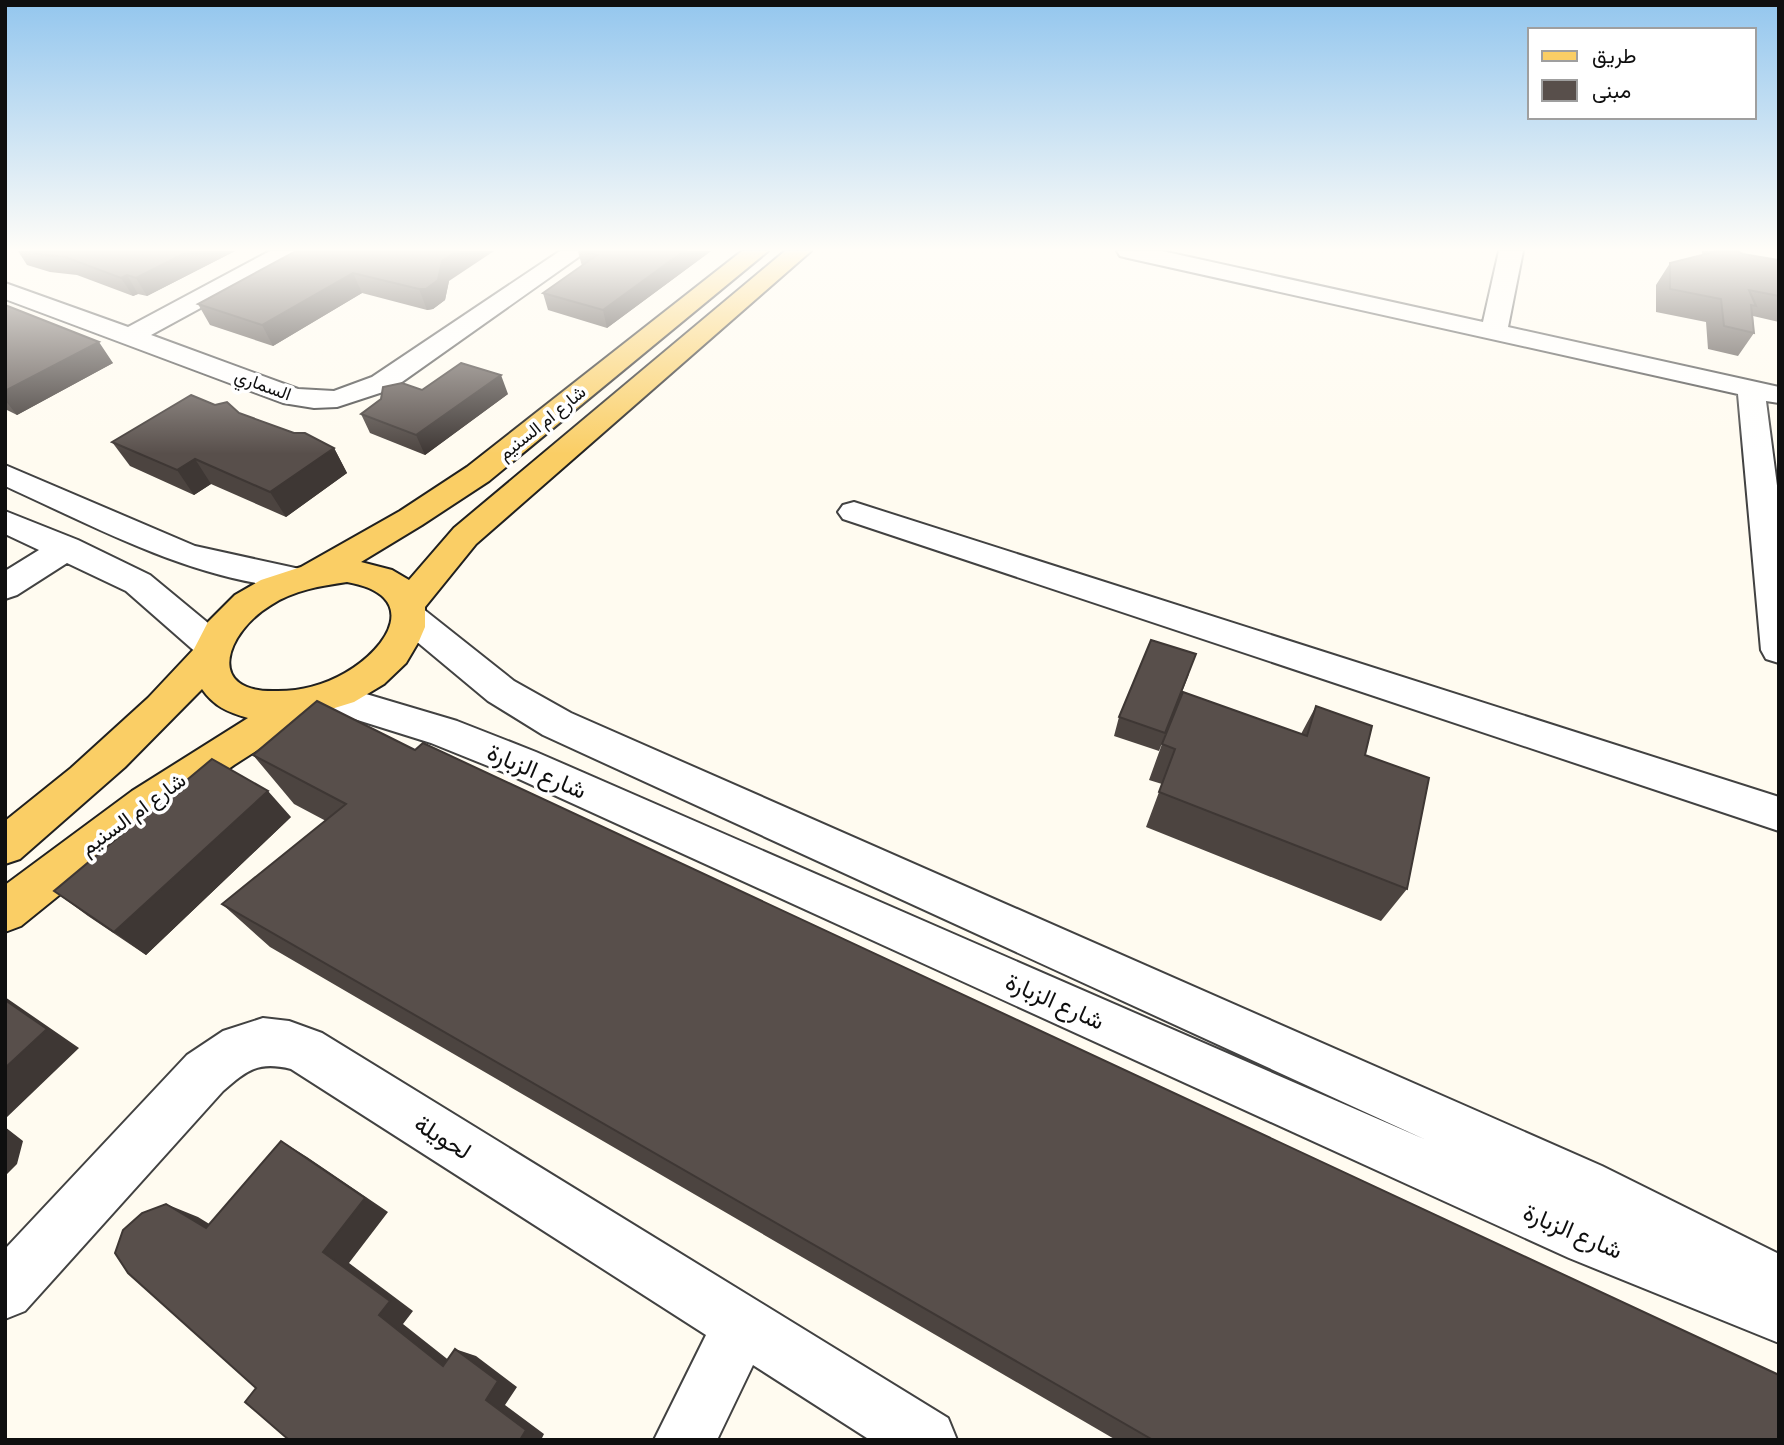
<svg xmlns="http://www.w3.org/2000/svg" width="1784" height="1445" font-family="'Crimson Pro',Vazirmatn,serif">
  <style>
    .lines { fill: none; stroke-linecap: round; stroke-linejoin: round }
    .minor-casing { stroke: #424242; stroke-width: 4 }
    .major-casing { stroke: #202020; stroke-width: 4 }
    .minor { fill: #fff; fill-rule: evenodd }
    .major { fill: #face65; fill-rule: evenodd }
    .wall { fill: #4c4440 }
    .shaded-wall { fill: #3e3734 }
    .building { fill: #584f4b; stroke: #3e3734; stroke-width: 2 }
    .labels { text-anchor: middle; dominant-baseline: central; stroke-width: 7; stroke-linejoin: round; paint-order: stroke }
    .far-street-label { font-size: 18px; fill: #0f0f0f; stroke: #fff }
    .street-label { font-size: 21px; fill: #0f0f0f; stroke: #fff }
    .near-street-label { font-size: 24px; fill: #0f0f0f; stroke: #fff }
  </style>
  <rect width="100%" height="100%" fill="#fffbf0"/>
  <g class="lines">
    <defs>
      <path id="minor" d="M 270,251 L 299,251 L 296,256 L 151,335 L 298,389 L 334,391 L 372,377 L 560,251 L 587,251 L 392,389 L 337,407 L 314,408 L 283,403 L 5,299 L 5,283 L 128,327 Z
        M 1117,251 L 1162,251 L 1483,322 L 1499,251 L 1523,251 L 1508,327 L 1779,387 L 1779,403 L 1766,401 L 1779,501 L 1779,663 L 1766,659 L 1761,650 L 1738,394 L 1128,258 L 1120,256 Z
        M 5,465 L 195,546 L 309,571 L 314,579 L 309,587 C 293,592 278,587 261,584 C 170,568 89,524 5,486 Z
        M 854,502 L 1779,797 L 1779,831 L 843,519 L 838,512 L 843,505 Z
        M 5,511 L 78,540 L 150,575 L 225,637 L 230,646 L 225,655 L 212,659 L 199,655 L 126,591 L 67,563 L 17,595 L 5,599 L 5,571 L 39,550 L 5,534 Z
        M 410,605 L 422,608 L 514,681 L 571,713 L 1602,1166 L 1779,1254 L 1779,1343 L 1569,1258 L 508,774 L 431,743 L 316,707 L 310,697 L 316,687 L 329,683 L 457,721 L 536,752 L 1424,1139 L 543,735 L 488,701 L 398,626 L 392,617 L 398,608 Z
        M 263,1018 L 289,1021 L 322,1033 L 948,1418 L 957,1440 L 870,1440 L 753,1365 L 717,1440 L 654,1440 L 706,1335 L 291,1069 C 258,1061 247,1070 223,1091 L 25,1311 L 5,1319 L 5,1249 L 187,1055 L 223,1031 Z"/>
      <path id="major" d="M 742,251 L 768,251 L 489,481 L 422,525 L 361,562 L 392,570 L 409,580 L 454,528 L 785,251 L 811,251 L 476,544 L 425,607 L 425,627 L 419,641 L 406,663 L 384,684 L 354,702 L 312,715 L 234,765 L 126,841 L 21,926 L 5,932 L 5,885 L 132,791 L 248,718 C 227,712 214,706 202,689 L 125,767 L 20,859 L 5,864 L 5,821 L 71,768 L 148,698 L 194,649 L 208,622 L 235,595 L 261,580 L 301,567 L 400,511 L 467,467 ZM 347,582 C 421,595 390,647 345,673 C 324,685 301,691 278,691 C 203,694 226,632 271,605 C 294,590 320,586 347,582 Z"/>
    </defs>
    <use href="#minor" class="minor-casing"/>
    <use href="#major" class="major-casing"/>
    <use href="#minor" class="minor"/>
    <use href="#major" class="major"/>
  </g>
  <path class="wall" d="M 18,251 L 235,251 L 147,296 L 138,294 L 133,296 L 77,275 L 50,272 L 27,265 Z
    M 296,251 L 449,281 L 445,300 L 433,309 L 427,310 L 362,293 L 273,346 L 210,325 L 198,304 Z
    M 578,251 L 711,251 L 607,328 L 548,310 L 543,293 L 582,266 Z
    M 1702,251 L 1737,251 L 1743,254 L 1779,260 L 1779,322 L 1753,316 L 1754,333 L 1738,356 L 1708,349 L 1706,322 L 1656,312 L 1656,285 L 1670,263 L 1702,255 Z
    M 5,305 L 113,363 L 17,415 L 5,409 Z
    M 422,390 L 508,394 L 425,455 L 370,433 L 361,414 Z
    M 239,413 L 334,448 L 347,473 L 286,517 L 211,484 L 194,495 L 130,466 L 112,442 Z
    M 1189,674 L 1159,751 L 1114,736 L 1119,717 Z
    M 1316,706 L 1365,755 L 1407,889 L 1381,921 L 1146,827 L 1162,784 L 1149,780 L 1162,744 L 1301,734 Z
    M 253,755 L 1779,1440 L 1116,1440 L 270,947 L 222,904 L 326,821 L 294,804 Z
    M 291,817 L 146,955 L 88,916 L 54,891 Z"/>
  <path class="shaded-wall" d="M 189,251 L 235,251 L 147,296 L 136,278 Z
    M 457,251 L 494,251 L 449,281 L 445,300 L 433,309 L 427,310 L 419,289 L 442,261 Z
    M 684,251 L 711,251 L 607,328 L 603,310 Z
    M 353,273 L 362,293 L 273,346 L 262,325 Z
    M 127,275 L 138,294 L 133,296 L 121,278 Z
    M 99,342 L 113,363 L 17,415 L 5,400 L 5,391 Z
    M 501,375 L 508,394 L 425,455 L 416,435 Z
    M 334,448 L 347,473 L 286,517 L 270,492 Z
    M 195,459 L 211,484 L 194,495 L 177,470 Z
    M 268,791 L 291,817 L 146,955 L 114,932 Z
    M 5,997 L 79,1048 L 5,1119 Z
    M 5,1127 L 23,1141 L 17,1164 L 5,1176 Z
    M 281,1141 L 307,1157 L 388,1212 L 349,1263 L 413,1311 L 403,1324 L 465,1373 L 443,1366 L 379,1315 L 323,1252 Z
    M 166,1204 L 198,1217 L 237,1241 L 206,1228 Z
    M 455,1349 L 476,1356 L 517,1387 L 505,1405 L 544,1434 L 541,1440 L 520,1440 L 486,1400 Z"/>
  <path class="building" d="M 30,251 L 189,251 L 136,278 L 127,275 L 121,278 L 65,257 L 38,254 Z
    M 296,251 L 457,251 L 442,261 L 438,280 L 426,289 L 419,289 L 353,273 L 262,325 L 198,304 Z
    M 583,251 L 684,251 L 603,310 L 543,293 L 597,255 Z
    M 1718,251 L 1737,251 L 1743,254 L 1779,260 L 1779,296 L 1749,290 L 1756,306 L 1751,305 L 1754,333 L 1724,326 L 1721,299 L 1670,289 L 1670,263 Z
    M 5,305 L 99,342 L 5,391 Z
    M 461,363 L 501,375 L 416,435 L 361,414 L 381,399 L 383,387 L 402,383 L 422,390 Z
    M 191,395 L 215,405 L 227,402 L 239,413 L 294,433 L 305,433 L 334,448 L 270,492 L 195,459 L 177,470 L 112,442 Z
    M 1151,640 L 1196,654 L 1165,733 L 1119,717 Z
    M 1183,692 L 1307,736 L 1316,706 L 1372,726 L 1365,755 L 1429,778 L 1407,889 L 1159,792 L 1175,749 L 1162,744 Z
    M 317,701 L 415,750 L 423,743 L 1779,1375 L 1779,1440 L 1153,1440 L 222,904 L 346,804 L 253,755 Z
    M 212,759 L 268,791 L 114,932 L 54,891 Z
    M 5,1000 L 47,1029 L 5,1068 Z
    M 281,1141 L 365,1198 L 323,1252 L 390,1301 L 379,1315 L 443,1366 L 455,1349 L 498,1381 L 486,1400 L 526,1430 L 520,1440 L 289,1440 L 245,1402 L 256,1388 L 128,1273 L 115,1253 L 123,1230 L 142,1213 L 166,1204 L 206,1228 Z"/>
  <linearGradient id="sky" x2="0" y2="1"><stop stop-color="#93c6ee"/><stop offset="0.55" stop-color="#fffdf8"/><stop offset="1" stop-color="#fffdf8" stop-opacity="0"/></linearGradient>
  <rect width="1784" height="454" fill="url(#sky)"/>
  <g class="labels">
    <g class="far-street-label">
      <text transform="translate(263 385) rotate(20)">السماري</text>
      <text transform="translate(542 423) rotate(-39)">شارع ام السنيم</text>
    </g>
    <g class="street-label">
      <text transform="translate(133 814) rotate(-36)">شارع ام السنيم</text>
    </g>
    <g class="near-street-label">
      <text transform="translate(537 771) rotate(23)">شارع الزبارة</text>
      <text transform="translate(1055 1001) rotate(24)">شارع الزبارة</text>
      <text transform="translate(443 1137) rotate(32)">لحويلة</text>
      <text transform="translate(1573 1231) rotate(23)">شارع الزبارة</text>
    </g>
  </g>
  <rect width="1784" height="1445" fill="none" stroke="#0f0f0f" stroke-width="14"/>
  <rect x="1528" y="28" width="228" height="91" fill="#ffffff" stroke="#9f9f9f" stroke-width="2"/>
  <rect x="1542" y="51" width="35" height="10" fill="#face65" stroke="#9f9f9f" stroke-width="2"/>
  <text x="1592" y="63" font-size="21" fill="#0f0f0f">طريق</text>
  <rect x="1542" y="80" width="35" height="21" fill="#584f4b" stroke="#9f9f9f" stroke-width="2"/>
  <text x="1592" y="98" font-size="21" fill="#0f0f0f">مبنى</text>
</svg>
